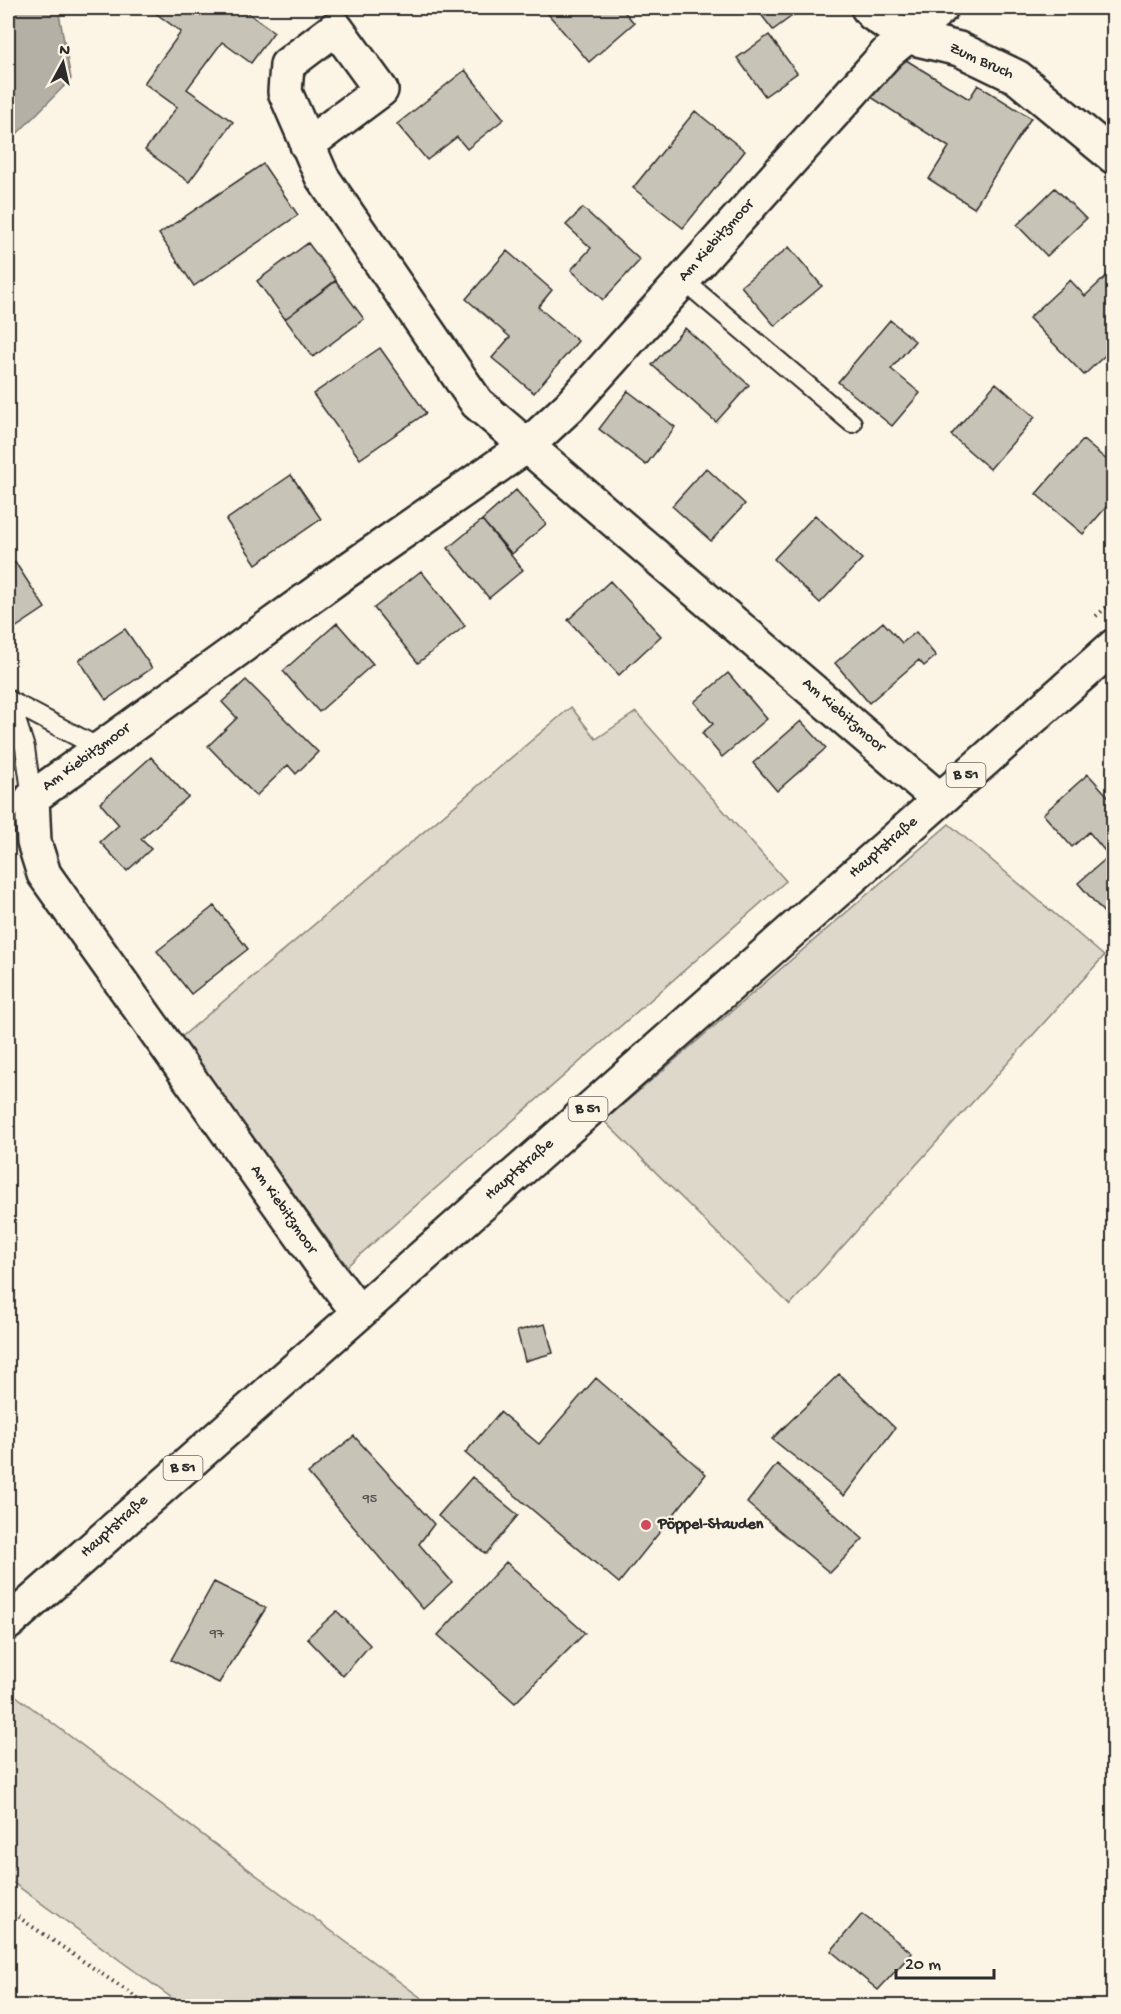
<svg xmlns="http://www.w3.org/2000/svg" width="1121" height="2014" font-family="'Gochi Hand',sans-serif">
  <style>
    .green { fill: #ded8ca; stroke: #84827a; stroke-width: 1.5 }
    .water { fill: #b4b0a5; stroke: #7d7b74; stroke-width: 1.5 }
    .building { fill: #c8c3b7; stroke: #2b2b2b; stroke-width: 1.5 }
    .lines { fill: none; stroke-linecap: round; stroke-linejoin: round }
    .lane-casing { stroke: #2b2b2b; stroke-width: 22 }
    .street-casing { stroke: #2b2b2b; stroke-width: 38 }
    .primary-casing { stroke: #2b2b2b; stroke-width: 38 }
    .path { stroke: #2b2b2b; stroke-width: 4; stroke-dasharray: 1.5 4.5; stroke-linecap: butt }
    .lane { stroke: #fcf5e5; stroke-width: 18 }
    .street { stroke: #fcf5e5; stroke-width: 33 }
    .primary { stroke: #fcf5e5; stroke-width: 33 }
    .poi-dot { fill: #d1495b; stroke: #fcf5e5; stroke-width: 2 }
    .labels { text-anchor: middle; dominant-baseline: central; stroke-width: 4.5; stroke-linejoin: round; paint-order: stroke }
    .number-label { font-size: 14px; fill: #52514e }
    .shield { fill: #fcf5e5; stroke: #6a6863; stroke-width: 1.5 }
    .shield-label { font-size: 15px; font-weight: bold; fill: #2b2b2b }
    .street-label { font-size: 16px; fill: #2b2b2b; stroke: #fcf5e5 }
    .poi-label { font-size: 16px; font-weight: bold; fill: #2b2b2b; stroke: #fcf5e5; text-anchor: start }
  </style>
  <rect width="100%" height="100%" fill="#fcf5e5"/>
  <filter id="ink" filterUnits="userSpaceOnUse"><feTurbulence type="fractalNoise" baseFrequency=".0167" numOctaves="2"/><feDisplacementMap in="SourceGraphic" scale="12" xChannelSelector="R" yChannelSelector="G"/><feConvolveMatrix kernelMatrix="1 2 1 2 8 2 1 2 1" color-interpolation-filters="sRGB"/></filter>
  <g filter="url(#ink)">
    <path class="green" d="M 571,707 L 596,739 L 636,712 L 786,881 L 347,1266 L 179,1039 Z
      M 949,824 L 1104,956 L 790,1305 L 604,1121 Z
      M 8,1690 L 432,2006 L 183,2006 L 8,1879 Z"/>
    <path class="water" d="M 8,8 L 58,8 L 71,79 L 8,143 Z"/>
    <path class="building" d="M 158,8 L 252,8 L 248,13 L 274,32 L 251,63 L 222,42 L 187,89 L 233,122 L 189,182 L 145,150 L 177,107 L 144,83 L 181,32 L 154,12 Z
      M 543,8 L 621,8 L 634,23 L 589,62 Z
      M 756,8 L 803,8 L 773,30 Z
      M 769,35 L 797,73 L 765,96 L 737,58 Z
      M 898,55 L 969,99 L 978,85 L 1031,118 L 974,208 L 929,179 L 949,147 L 871,97 Z
      M 465,70 L 504,119 L 467,149 L 457,137 L 427,160 L 397,124 Z
      M 695,111 L 745,151 L 683,228 L 633,188 Z
      M 263,164 L 298,215 L 194,286 L 159,234 Z
      M 1055,188 L 1086,219 L 1047,256 L 1017,225 Z
      M 583,208 L 640,260 L 603,300 L 571,270 L 591,248 L 566,225 Z
      M 308,243 L 336,280 L 285,319 L 257,281 Z
      M 789,247 L 822,286 L 775,326 L 741,286 Z
      M 507,251 L 552,290 L 538,307 L 578,341 L 534,393 L 492,358 L 510,337 L 466,299 Z
      M 1114,269 L 1114,347 L 1084,375 L 1029,318 L 1070,280 L 1085,296 Z
      M 336,281 L 364,319 L 313,357 L 285,319 Z
      M 890,320 L 915,341 L 891,369 L 920,393 L 892,426 L 838,382 Z
      M 685,328 L 749,385 L 716,422 L 652,365 Z
      M 380,348 L 426,413 L 360,459 L 313,394 Z
      M 996,383 L 1035,417 L 990,469 L 951,435 Z
      M 628,391 L 675,427 L 646,465 L 599,429 Z
      M 1083,440 L 1114,466 L 1114,498 L 1083,534 L 1036,494 Z
      M 706,468 L 745,504 L 711,541 L 672,506 Z
      M 291,475 L 321,519 L 256,564 L 226,520 Z
      M 516,490 L 546,524 L 512,554 L 482,520 Z
      M 815,515 L 862,559 L 820,603 L 774,559 Z
      M 482,520 L 523,570 L 489,598 L 448,548 Z
      M 15,562 L 45,608 L 9,632 L 8,630 L 8,566 Z
      M 421,571 L 465,626 L 418,663 L 374,608 Z
      M 610,581 L 661,636 L 619,675 L 568,620 Z
      M 883,622 L 902,643 L 916,632 L 936,656 L 924,666 L 919,660 L 869,703 L 835,663 Z
      M 337,623 L 373,664 L 319,712 L 283,671 Z
      M 125,629 L 152,668 L 106,700 L 79,660 Z
      M 728,673 L 767,719 L 722,757 L 702,733 L 713,724 L 694,702 Z
      M 246,680 L 318,752 L 296,774 L 288,765 L 256,796 L 208,746 L 237,718 L 222,702 Z
      M 801,721 L 826,748 L 777,791 L 753,763 Z
      M 151,757 L 188,797 L 141,839 L 151,849 L 127,871 L 100,842 L 119,825 L 100,803 Z
      M 1088,774 L 1114,803 L 1114,907 L 1105,914 L 1078,883 L 1109,856 L 1089,832 L 1072,847 L 1043,814 Z
      M 214,906 L 248,949 L 191,994 L 157,951 Z
      M 545,1324 L 553,1353 L 525,1361 L 517,1331 Z
      M 839,1374 L 895,1428 L 844,1496 L 772,1439 Z
      M 596,1378 L 706,1474 L 619,1583 L 465,1453 L 500,1412 L 539,1444 Z
      M 354,1436 L 434,1524 L 419,1544 L 452,1582 L 423,1609 L 308,1473 Z
      M 777,1464 L 863,1539 L 830,1573 L 747,1503 Z
      M 472,1477 L 518,1515 L 486,1554 L 438,1516 Z
      M 506,1562 L 585,1633 L 515,1703 L 438,1635 Z
      M 214,1582 L 266,1608 L 219,1683 L 171,1660 Z
      M 337,1611 L 370,1645 L 343,1676 L 307,1638 Z
      M 862,1914 L 912,1953 L 878,1990 L 831,1951 Z"/>
    <g class="lines">
      <defs>
        <path id="lane" d="M 683,280 L 852,423
          M 8,699 L 10,701 L 25,748 L 32,798
          M 10,701 L 101,749"/>
        <path id="street" d="M 868,8 L 873,14 L 905,36 L 959,49 L 1017,77 L 1114,157
          M 307,145 L 381,90 L 336,28 L 287,65 L 285,92 L 322,177 L 477,403 L 939,799
          M 358,1312 L 318,1259 L 44,874 L 34,842 L 32,798 L 342,574 L 528,445 L 569,407 L 888,52 L 941,8"/>
        <path id="primary" d="M 8,1623 L 1114,646"/>
      </defs>
      <use href="#lane" class="lane-casing"/>
      <use href="#street" class="street-casing"/>
      <use href="#primary" class="primary-casing"/>
      <path class="path" d="M 1096,616 L 1114,601
        M 8,1910 L 149,2006"/>
      <use href="#lane" class="lane"/>
      <use href="#street" class="street"/>
      <use href="#primary" class="primary"/>
    </g>
  </g>
  <circle class="poi-dot" cx="646" cy="1525" r="6"/>
  <g class="labels">
    <g class="number-label">
      <text x="370" y="1499">95</text>
      <text x="217" y="1634">97</text>
    </g>
    <g class="shield">
      <rect x="946.5" y="763" width="39" height="24" rx="4.5"/>
      <rect x="568.5" y="1097" width="39" height="24" rx="4.5"/>
      <rect x="163.5" y="1456" width="39" height="24" rx="4.5"/>
    </g>
    <g class="shield-label">
      <text x="966" y="775">B 51</text>
      <text x="588" y="1109">B 51</text>
      <text x="183" y="1468">B 51</text>
    </g>
    <g class="street-label">
      <text transform="translate(981 62) rotate(24)">Zum Bruch</text>
      <text transform="translate(717 241) rotate(-48)">Am Kiebitzmoor</text>
      <text transform="translate(843 716) rotate(41)">Am Kiebitzmoor</text>
      <text transform="translate(87 758) rotate(-36)">Am Kiebitzmoor</text>
      <text transform="translate(884 848) rotate(-41)">Hauptstraße</text>
      <text transform="translate(520 1170) rotate(-41)">Hauptstraße</text>
      <text transform="translate(283 1210) rotate(55)">Am Kiebitzmoor</text>
      <text transform="translate(115 1527) rotate(-42)">Hauptstraße</text>
    </g>
    <g class="poi-label">
      <text x="658" y="1525">Pöppel-Stauden</text>
    </g>
  </g>
  <rect width="1121" height="2014" fill="none" stroke="#fcf5e5" stroke-width="30"/>
  <rect x="15" y="15" width="1091" height="1984" fill="none" stroke="#2b2b2b" stroke-width="2" filter="url(#ink)"/>
  <g transform="translate(63 63) rotate(8)" stroke="#fcf5e5" stroke-width="4.5" paint-order="stroke">
  <path d="M0-4.5L10 22L0 15L-10 22Z" fill="#2b2b2b"/>
  <text y="-9" font-size="16" font-weight="bold" text-anchor="middle" fill="#2b2b2b">N</text>
  </g>
  <path d="M896 1969v9h98v-9" fill="none" stroke="#2b2b2b" stroke-width="3"/>
  <text x="905" y="1969" font-size="18" fill="#2b2b2b" stroke="#fcf5e5" stroke-width="4.5" paint-order="stroke">20 m</text>
</svg>
